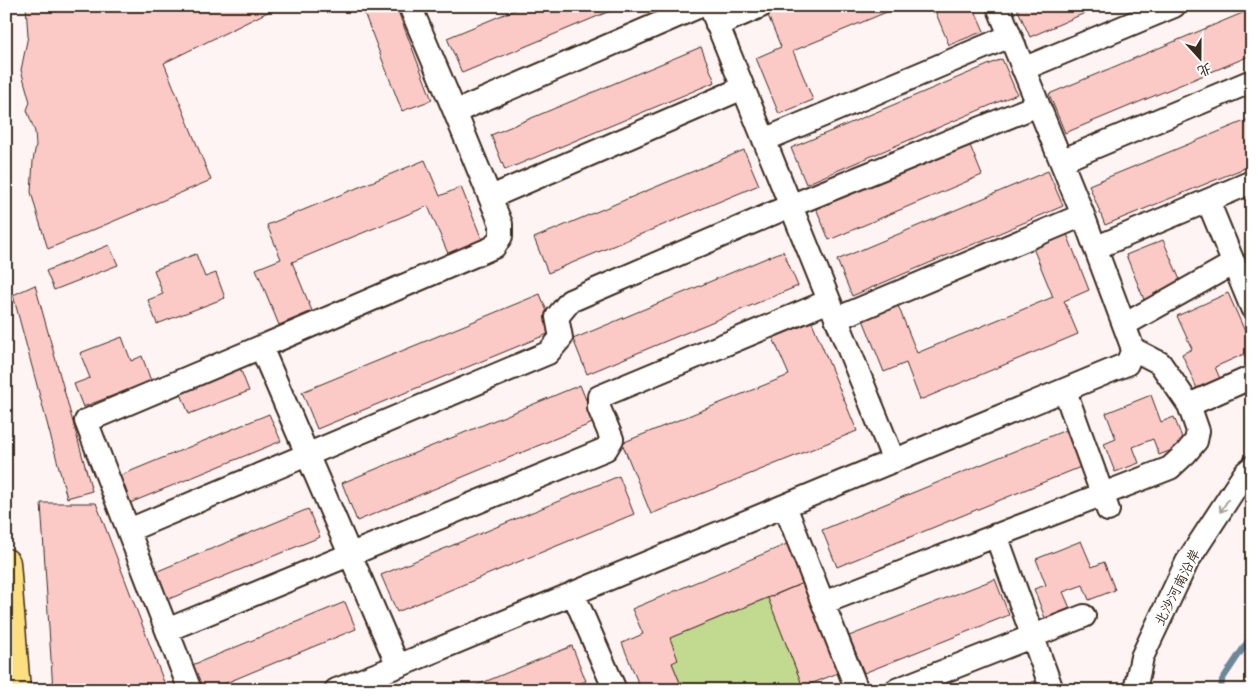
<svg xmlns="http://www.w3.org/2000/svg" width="1258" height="696" font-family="'Shantell Sans','LXGW WenKai TC',sans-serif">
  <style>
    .green { fill: #c2da90; stroke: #7e8257 }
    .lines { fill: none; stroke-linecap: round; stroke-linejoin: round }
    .stream { stroke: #6d879a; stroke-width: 6 }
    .building { fill: #fbcac7; stroke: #3b2a1e }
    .minor-casing { stroke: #3b2a1e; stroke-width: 26 }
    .major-casing { stroke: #3b2a1e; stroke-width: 31 }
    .minor { stroke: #fff; stroke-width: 22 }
    .major { stroke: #fce080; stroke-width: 28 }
    .oneway { stroke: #a79f9a }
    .labels { text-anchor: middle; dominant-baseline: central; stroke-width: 4; stroke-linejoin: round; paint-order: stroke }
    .street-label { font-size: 14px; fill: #3b2a1e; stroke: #fff }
  </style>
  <rect width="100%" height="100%" fill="#fef4f4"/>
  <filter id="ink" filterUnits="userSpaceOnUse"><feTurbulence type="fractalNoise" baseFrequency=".02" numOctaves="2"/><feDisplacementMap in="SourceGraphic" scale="10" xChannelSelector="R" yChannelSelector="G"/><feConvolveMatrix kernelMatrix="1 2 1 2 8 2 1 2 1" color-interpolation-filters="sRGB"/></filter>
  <g filter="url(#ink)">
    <path class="green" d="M 768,598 L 803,687 L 796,690 L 683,690 L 672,663 L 670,638 Z"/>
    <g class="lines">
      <path class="stream" d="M 1221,690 L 1222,680 L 1252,635"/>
    </g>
    <path class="building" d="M 26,6 L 280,6 L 164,63 L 211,180 L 48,249 L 38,217 L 31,192 L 33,161 L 36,145 L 35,132 L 27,110 L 30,102 L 21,70 L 28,36 Z
      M 372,6 L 396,6 L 432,100 L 402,111 L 363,10 Z
      M 524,6 L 622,6 L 462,73 L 447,38 Z
      M 785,6 L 901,6 L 793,51 L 813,100 L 779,114 L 756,58 L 781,47 L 767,13 Z
      M 933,6 L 973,6 L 984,31 L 949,45 Z
      M 1016,6 L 1101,6 L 1030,37 Z
      M 1252,9 L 1252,55 L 1065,133 L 1049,94 Z
      M 701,47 L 715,82 L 505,170 L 491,135 Z
      M 1002,59 L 1017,94 L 806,184 L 791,148 Z
      M 1252,118 L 1252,165 L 1105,225 L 1089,185 Z
      M 969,143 L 982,175 L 829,240 L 816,208 Z
      M 744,150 L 759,185 L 548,273 L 534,238 Z
      M 425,160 L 440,196 L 461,187 L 483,242 L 449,256 L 428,206 L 292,262 L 312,311 L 279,325 L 256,269 L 281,259 L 267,225 Z
      M 1048,171 L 1063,206 L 852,296 L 837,260 Z
      M 1067,234 L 1089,290 L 1064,301 L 1078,334 L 920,400 L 906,363 L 884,372 L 862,317 L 897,303 L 917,353 L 1053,297 L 1033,248 Z
      M 1163,240 L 1183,287 L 1145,302 L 1126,255 Z
      M 109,245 L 118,265 L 54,290 L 46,271 Z
      M 783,251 L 798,286 L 587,374 L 573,339 Z
      M 1252,252 L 1252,277 L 1243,255 Z
      M 196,254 L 205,277 L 216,273 L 225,298 L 157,324 L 148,300 L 163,294 L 154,270 Z
      M 35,285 L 92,491 L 67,498 L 13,295 Z
      M 1228,293 L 1247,336 L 1252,334 L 1252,364 L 1249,365 L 1244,354 L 1215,367 L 1221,381 L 1198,391 L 1182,354 L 1192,349 L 1177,316 Z
      M 540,294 L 555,331 L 317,429 L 302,392 Z
      M 812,322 L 857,431 L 651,514 L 622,443 L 789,375 L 773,338 Z
      M 122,337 L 131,361 L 142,356 L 151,381 L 83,407 L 74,384 L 90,378 L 80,353 Z
      M 238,363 L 249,391 L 189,414 L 178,386 Z
      M 580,385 L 595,422 L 357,521 L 342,483 Z
      M 1151,395 L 1161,422 L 1174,417 L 1185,445 L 1159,455 L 1153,439 L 1133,447 L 1139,463 L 1115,472 L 1104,444 L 1116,439 L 1106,413 Z
      M 269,414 L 281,441 L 125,505 L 114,478 Z
      M 1068,429 L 1083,466 L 837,567 L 822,530 Z
      M 619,476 L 634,514 L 397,612 L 381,575 Z
      M 41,503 L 96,503 L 167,690 L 53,690 Z
      M 308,509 L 320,537 L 164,601 L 153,573 Z
      M 1081,541 L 1092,567 L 1104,562 L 1115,590 L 1089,600 L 1083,585 L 1063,592 L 1070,608 L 1045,618 L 1034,589 L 1046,585 L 1036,559 Z
      M 787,544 L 803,583 L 670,638 L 678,660 L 672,663 L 683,690 L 641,690 L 622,643 L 643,634 L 632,609 Z
      M 995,579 L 1009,615 L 864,673 L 849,636 Z
      M 803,583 L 838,673 L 803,687 L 768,598 Z
      M 345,602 L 356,629 L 209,690 L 199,690 L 190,666 Z
      M 572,646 L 586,681 L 565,690 L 465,690 Z
      M 1034,681 L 1038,690 L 1013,690 Z"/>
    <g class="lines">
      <defs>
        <path id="minor" d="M 410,6 L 455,112
          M 710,6 L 894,461
          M 717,25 L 761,6
          M 1023,69 L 1174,6
          M 764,140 L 1010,36
          M 1061,161 L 1252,81
          M 491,197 L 743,88
          M 1208,201 L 1252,308
          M 1095,248 L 1252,182
          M 836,319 L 1083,215
          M 1124,325 L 1234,263
          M 1065,391 L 1108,510
          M 1189,405 L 1252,377
          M 785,506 L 857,690
          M 129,530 L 548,353 L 561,338 L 557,317 L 570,301 L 790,206 L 1038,105
          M 996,535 L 1052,690
          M 573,593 L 615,690
          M 823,603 L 1170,468 L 1186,453 L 1196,441 L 1198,431 L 1189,405 L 1160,363 L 1133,349
          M 167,630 L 606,449 L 612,439 L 599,408 L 599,397 L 829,301
          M 398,666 L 261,347 L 494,247 L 501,236 L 501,224 L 455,112 L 700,6
          M 190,690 L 86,421 L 261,347
          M 336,690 L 398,666 L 1127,364 L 1133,349 L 1083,215 L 998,6
          M 896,690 L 1084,616
          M 1135,690 L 1142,657 L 1187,562 L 1245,473 L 1252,467"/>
        <path id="major" d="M 6,563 L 16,690"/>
      </defs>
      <use href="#minor" class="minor-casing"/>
      <use href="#major" class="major-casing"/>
      <use href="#minor" class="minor"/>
      <use href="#major" class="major"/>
    </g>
    <defs><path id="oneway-shaft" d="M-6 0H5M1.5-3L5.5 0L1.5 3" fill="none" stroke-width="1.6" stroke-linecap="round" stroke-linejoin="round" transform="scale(1.25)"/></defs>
    <use class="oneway" href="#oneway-shaft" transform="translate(1224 506) rotate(123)"/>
  </g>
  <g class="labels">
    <g class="street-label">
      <text transform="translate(1177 587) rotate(-63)">北沙河南沿岸</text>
    </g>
  </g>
  <rect width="1258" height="696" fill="none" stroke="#fff" stroke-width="25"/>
  <rect x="12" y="12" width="1233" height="671" fill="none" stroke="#3b2a1e" stroke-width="2" filter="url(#ink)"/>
  <g transform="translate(1200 58) rotate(159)" stroke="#ffffff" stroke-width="4" paint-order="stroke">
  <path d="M0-4L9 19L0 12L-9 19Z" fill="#3b2a1e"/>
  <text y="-8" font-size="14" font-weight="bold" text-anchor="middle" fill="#3b2a1e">北</text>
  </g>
</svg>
